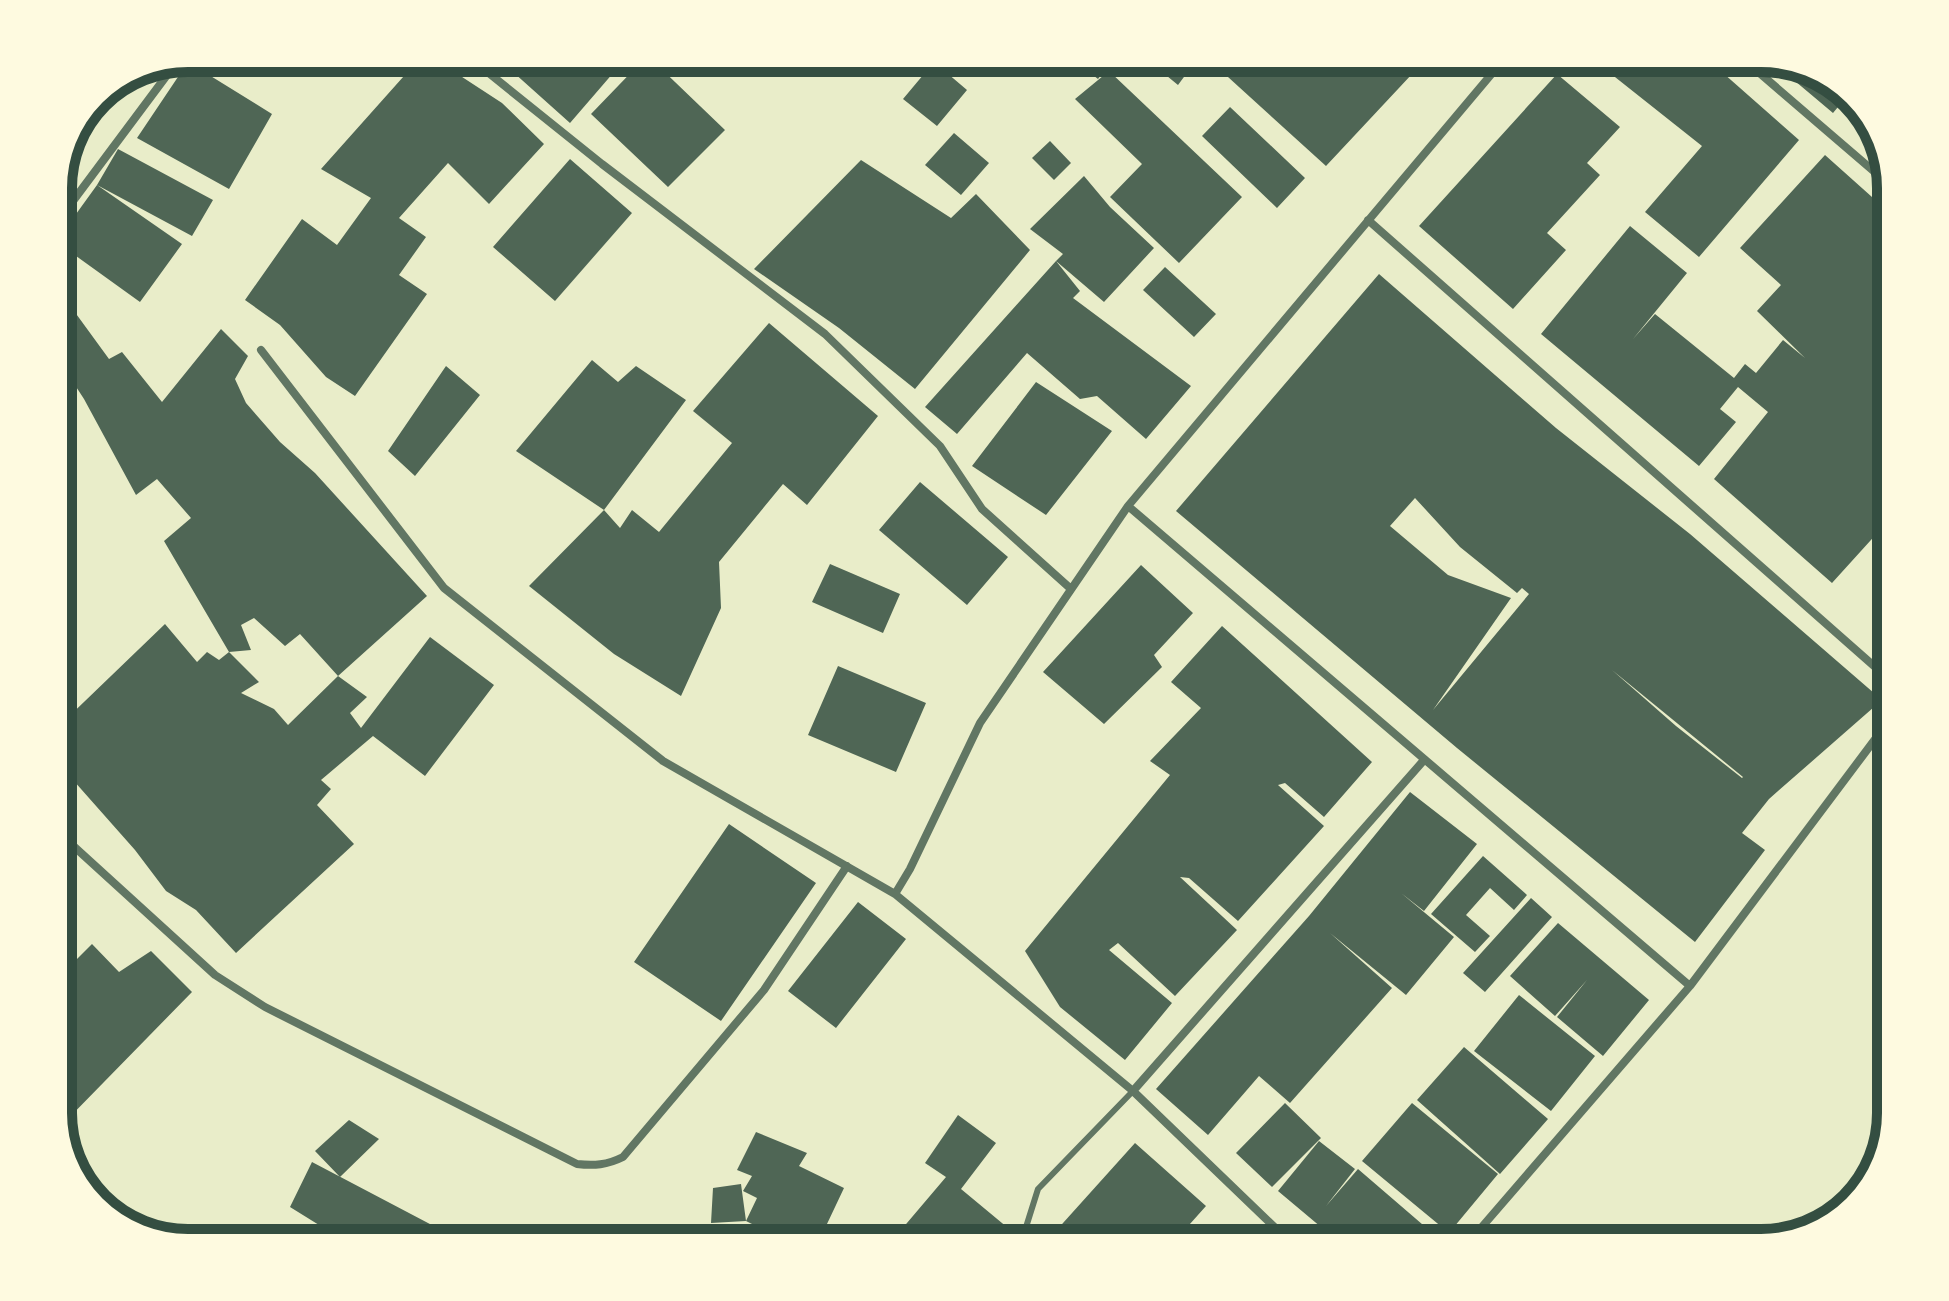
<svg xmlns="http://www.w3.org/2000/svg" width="1949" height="1301" font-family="Figtree,sans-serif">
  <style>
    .building { fill: #4f6655; fill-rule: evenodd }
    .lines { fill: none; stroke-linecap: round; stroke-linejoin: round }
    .service { stroke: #617663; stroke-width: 6 }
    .minor { stroke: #617663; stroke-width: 8 }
    .rim { fill: none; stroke: #344e41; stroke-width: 10 }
  </style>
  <rect width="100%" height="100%" fill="#e9edc9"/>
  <path class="building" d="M 420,58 L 433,58 L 502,103 L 544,144 L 489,204 L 448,163 L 399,218 L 426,237 L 399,275 L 427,294 L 355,396 L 326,377 L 280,325 L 245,300 L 302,219 L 337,245 L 371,198 L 321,169 Z
    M 525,58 L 598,58 L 614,72 L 570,123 L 513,72 Z
    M 645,58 L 650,58 L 725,130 L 668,187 L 591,114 Z
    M 1071,58 L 1114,58 L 1098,79 Z
    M 1145,58 L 1198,58 L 1178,85 Z
    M 1218,58 L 1427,58 L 1326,166 L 1228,77 L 1237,68 Z
    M 1591,58 L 1706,58 L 1799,140 L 1699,257 L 1645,212 L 1702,146 Z
    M 1771,61 L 1834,80 L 1847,96 L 1833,113 Z
    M 188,62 L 272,114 L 229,189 L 137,138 Z
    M 934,62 L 967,90 L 937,126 L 903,99 Z
    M 1109,71 L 1242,197 L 1179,263 L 1110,197 L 1142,164 L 1075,99 Z
    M 1557,74 L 1620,127 L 1587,163 L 1600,175 L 1547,233 L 1566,250 L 1513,309 L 1419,226 Z
    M 1230,107 L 1305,178 L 1277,208 L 1202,136 Z
    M 1860,110 L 1877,130 L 1882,150 L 1850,121 Z
    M 954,133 L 989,163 L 961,195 L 925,165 Z
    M 1050,141 L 1071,163 L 1054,180 L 1032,158 Z
    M 118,149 L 213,200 L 192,236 L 97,185 Z
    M 1825,155 L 1891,214 L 1891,539 L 1880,530 L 1832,583 L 1714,479 L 1768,412 L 1738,387 L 1720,409 L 1736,422 L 1699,466 L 1541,334 L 1630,226 L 1687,273 L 1633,339 L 1655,314 L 1734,378 L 1745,364 L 1756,373 L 1783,340 L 1805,358 L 1757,311 L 1781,285 L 1740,248 Z
    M 570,159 L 632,213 L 555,301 L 493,247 Z
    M 861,160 L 951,218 L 976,194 L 1030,250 L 915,389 L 839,328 L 754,269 Z
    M 1084,176 L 1110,207 L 1154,248 L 1104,302 L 1056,261 L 1063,254 L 1030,229 Z
    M 97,185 L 182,244 L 140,302 L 58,243 L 58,239 Z
    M 1056,261 L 1080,291 L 1073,298 L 1191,386 L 1146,439 L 1097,396 L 1080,399 L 1027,353 L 957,434 L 925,407 Z
    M 1165,267 L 1216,314 L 1194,337 L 1143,290 Z
    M 1379,274 L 1556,428 L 1690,534 L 1882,700 L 1769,799 L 1742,833 L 1765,850 L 1695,942 L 1457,748 L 1176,511 ZM 1415,498 L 1460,547 L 1517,593 L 1522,588 L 1529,594 L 1433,710 L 1511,598 L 1448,575 L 1390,526 ZM 1612,670 L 1743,777 L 1742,778 L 1676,726 Z
    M 58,289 L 109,359 L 122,352 L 162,402 L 221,329 L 248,356 L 235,379 L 246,403 L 280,442 L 315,473 L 427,596 L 338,676 L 300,634 L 285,646 L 254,618 L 241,625 L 251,650 L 229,652 L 164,541 L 191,518 L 157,479 L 136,495 L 84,399 L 58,359 Z
    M 769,323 L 878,416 L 807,505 L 783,484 L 719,562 L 721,608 L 681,696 L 614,654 L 529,586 L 604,510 L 620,528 L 632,510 L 659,532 L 732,443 L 693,411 Z
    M 592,360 L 618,382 L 636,366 L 686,400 L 604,510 L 516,451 Z
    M 446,366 L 480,395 L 415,476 L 388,451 Z
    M 1036,382 L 1112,431 L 1046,515 L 972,466 Z
    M 920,482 L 1008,557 L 967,605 L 879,530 Z
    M 830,564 L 900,594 L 883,633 L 812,602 Z
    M 1141,565 L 1193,613 L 1154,655 L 1162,667 L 1104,724 L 1043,672 Z
    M 165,624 L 197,662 L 207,652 L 219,660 L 229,652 L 259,682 L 241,693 L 274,709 L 288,725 L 338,676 L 367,697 L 350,713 L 361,728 L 430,637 L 494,685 L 425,776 L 373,736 L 321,780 L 331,789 L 317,805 L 354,844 L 236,953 L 196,910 L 166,891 L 135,850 L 58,763 L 58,727 Z
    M 1222,626 L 1372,762 L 1324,817 L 1285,783 L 1278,785 L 1324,826 L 1238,921 L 1189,878 L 1180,877 L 1237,930 L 1175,996 L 1118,943 L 1109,950 L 1172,1003 L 1125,1060 L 1060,1007 L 1025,951 L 1170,775 L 1150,761 L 1201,708 L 1171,682 Z
    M 838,666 L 926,703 L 896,772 L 808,735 Z
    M 1410,792 L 1477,844 L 1424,911 L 1401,893 L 1454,937 L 1406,995 L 1330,933 L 1392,988 L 1290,1103 L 1259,1076 L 1208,1135 L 1156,1089 L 1309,916 Z
    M 729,824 L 816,883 L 721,1021 L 634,962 Z
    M 1483,856 L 1527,895 L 1514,910 L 1490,888 L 1466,915 L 1490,936 L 1475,952 L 1431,914 Z
    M 1531,898 L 1552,917 L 1485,992 L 1463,973 Z
    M 858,902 L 906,939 L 836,1028 L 788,991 Z
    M 1558,923 L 1649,1000 L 1603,1056 L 1557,1017 L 1587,980 L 1555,1016 L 1510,976 Z
    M 92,944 L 119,972 L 151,951 L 192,992 L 60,1127 L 58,978 Z
    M 1519,995 L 1595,1056 L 1551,1111 L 1474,1051 Z
    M 1464,1047 L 1548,1119 L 1500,1174 L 1417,1100 Z
    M 1285,1103 L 1321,1138 L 1272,1187 L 1236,1153 Z
    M 1412,1103 L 1498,1174 L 1449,1233 L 1362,1161 Z
    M 958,1115 L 996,1143 L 961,1189 L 1008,1228 L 996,1243 L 890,1243 L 946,1177 L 925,1163 Z
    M 349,1120 L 379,1139 L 340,1177 L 315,1151 Z
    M 756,1132 L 807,1153 L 799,1166 L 844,1188 L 818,1243 L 790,1243 L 746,1221 L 757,1198 L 743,1191 L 752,1176 L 737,1170 Z
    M 1319,1141 L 1355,1169 L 1326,1206 L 1358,1169 L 1444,1243 L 1340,1243 L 1278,1191 Z
    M 1135,1143 L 1206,1206 L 1173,1243 L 1045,1243 Z
    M 312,1162 L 447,1233 L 442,1243 L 348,1243 L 290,1207 Z
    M 741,1184 L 746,1221 L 711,1223 L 713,1188 Z"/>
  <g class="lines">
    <path class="service" d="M 1021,1243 L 1038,1189 L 1133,1091"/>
    <path class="minor" d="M 470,58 L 602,164 L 825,334 L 940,446 L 982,509 L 1071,589
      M 1742,58 L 1891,186
      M 1368,220 L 1891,681
      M 58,221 L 176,63
      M 261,350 L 444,588 L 663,761 L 895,894 L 1133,1091 L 1291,1243
      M 1128,506 L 1690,986
      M 58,832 L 215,975 L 265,1007 L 577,1164 C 594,1166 607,1165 623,1157 L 764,990 L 847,866
      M 895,894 L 910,869 L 980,723 L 1128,506 L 1505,58
      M 1133,1091 L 1424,760
      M 1468,1243 L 1690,986 L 1891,718"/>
  </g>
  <path d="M0 0H1949V1301H0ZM188 72H1761A116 116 0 0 1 1877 188V1113A116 116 0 0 1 1761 1229H188A116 116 0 0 1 72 1113V188A116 116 0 0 1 188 72Z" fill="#fefae0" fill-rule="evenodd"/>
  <path class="rim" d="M188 72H1761A116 116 0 0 1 1877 188V1113A116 116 0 0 1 1761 1229H188A116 116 0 0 1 72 1113V188A116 116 0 0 1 188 72Z"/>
</svg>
